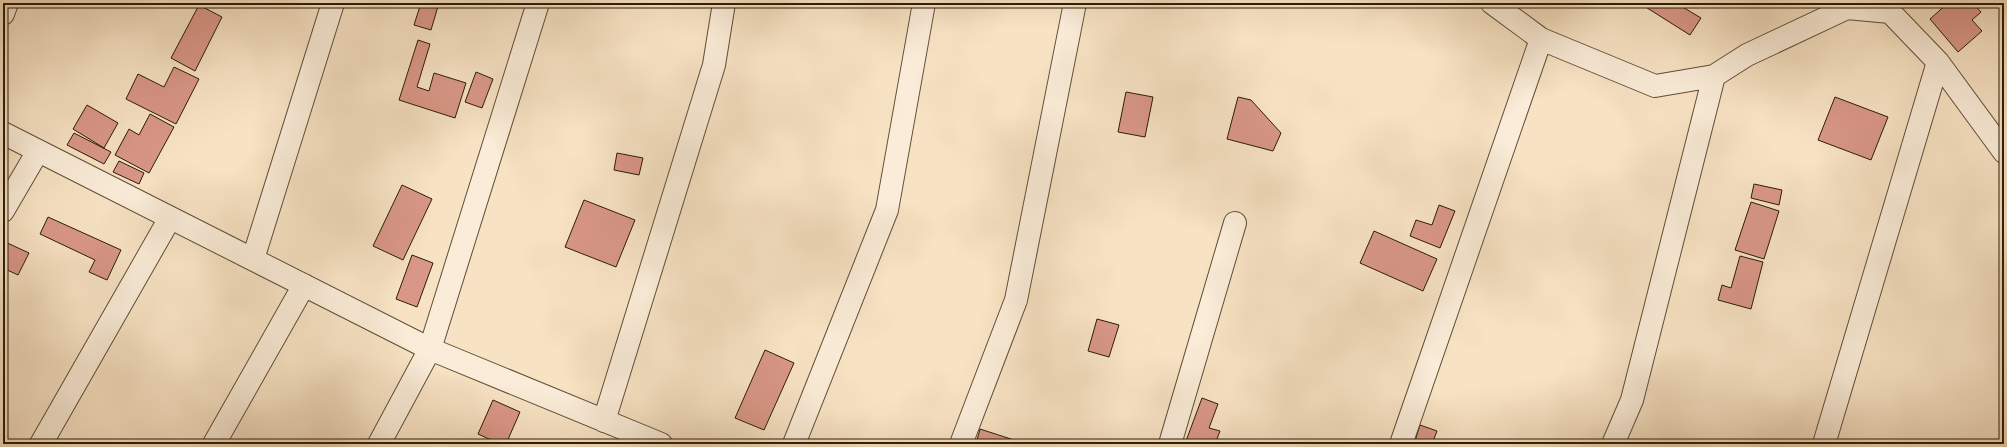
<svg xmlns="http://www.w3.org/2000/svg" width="2007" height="447" font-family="'Sorts Mill Goudy',serif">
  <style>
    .building { fill: #d99787; stroke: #2b1c07 }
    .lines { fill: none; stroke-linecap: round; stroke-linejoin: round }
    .minor-casing { stroke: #5e4e36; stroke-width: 24 }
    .minor { stroke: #faecd8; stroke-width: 22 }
  </style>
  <rect width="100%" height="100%" fill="#f7e2c3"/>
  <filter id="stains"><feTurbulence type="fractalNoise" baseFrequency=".005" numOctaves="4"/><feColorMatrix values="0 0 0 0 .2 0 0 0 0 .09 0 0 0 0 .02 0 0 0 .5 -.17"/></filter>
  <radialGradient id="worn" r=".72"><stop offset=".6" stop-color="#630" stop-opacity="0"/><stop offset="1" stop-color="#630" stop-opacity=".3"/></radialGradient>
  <path class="building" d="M 421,3 L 439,3 L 431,30 L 414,25 Z
    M 1646,3 L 1676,3 L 1701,18 L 1690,35 L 1644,6 Z
    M 1948,3 L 1958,3 L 1962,8 L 1967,3 L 1973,3 L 1981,12 L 1972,20 L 1982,31 L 1958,52 L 1930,19 Z
    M 199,5 L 222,17 L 195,71 L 171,58 Z
    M 418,40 L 430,44 L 417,87 L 429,91 L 434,73 L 466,83 L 455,118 L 399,100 Z
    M 174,67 L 199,79 L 176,124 L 126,99 L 138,74 L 164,87 Z
    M 476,72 L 493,79 L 482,108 L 465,102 Z
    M 1126,92 L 1153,97 L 1145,137 L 1118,132 Z
    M 1238,97 L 1251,100 L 1281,133 L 1273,151 L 1227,139 Z
    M 1835,97 L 1888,117 L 1871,160 L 1818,140 Z
    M 87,105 L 118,123 L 104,148 L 73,129 Z
    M 150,114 L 174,127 L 149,173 L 115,155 L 129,129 L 139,135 Z
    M 74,133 L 111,152 L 104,164 L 67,145 Z
    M 617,153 L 643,158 L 639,175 L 614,170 Z
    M 119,161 L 144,173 L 139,184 L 113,172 Z
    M 1754,184 L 1782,190 L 1779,205 L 1751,198 Z
    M 402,185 L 432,199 L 403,260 L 373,246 Z
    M 584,200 L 635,220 L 616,267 L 565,247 Z
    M 1751,202 L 1779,211 L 1764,259 L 1735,250 Z
    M 1439,205 L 1455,211 L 1440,248 L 1410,236 L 1416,220 L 1432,225 Z
    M 48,217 L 121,250 L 107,280 L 89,272 L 95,260 L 40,234 Z
    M 1374,231 L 1437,259 L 1423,291 L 1360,263 Z
    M 3,241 L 29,253 L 18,275 L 3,268 Z
    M 412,255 L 433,263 L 417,307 L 396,299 Z
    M 1740,256 L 1763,262 L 1751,309 L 1718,300 L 1722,285 L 1731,288 Z
    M 1097,319 L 1119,325 L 1109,357 L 1088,351 Z
    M 765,350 L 794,363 L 764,430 L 735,418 Z
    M 1202,398 L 1218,404 L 1209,428 L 1220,431 L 1215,444 L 1195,444 L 1186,441 Z
    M 493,400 L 520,412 L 506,444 L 500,444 L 478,434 Z
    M 1420,425 L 1437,431 L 1432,444 L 1414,444 Z
    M 980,429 L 1014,440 L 1013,444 L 976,444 Z"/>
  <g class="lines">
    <defs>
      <path id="minor" d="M 1492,3 L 1541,39 L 1655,86 L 1714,76 L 1747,55 L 1847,8 L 1890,12 L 1938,62 L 2004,152
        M 3,14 L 7,3
        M 3,133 L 430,349 L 661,444
        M 3,211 L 38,151
        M 253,259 L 333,3
        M 604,421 L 714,65 L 724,3
        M 41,444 L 170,218
        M 214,444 L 304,285
        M 379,444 L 430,349 L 538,3
        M 794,444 L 887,210 L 924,3
        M 961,444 L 1016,300 L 1075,3
        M 1170,444 L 1235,223
        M 1401,444 L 1541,39
        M 1613,444 L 1632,400 L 1714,76
        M 1824,444 L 1938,62"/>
    </defs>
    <use href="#minor" class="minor-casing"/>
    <use href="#minor" class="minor"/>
  </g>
  <rect width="2007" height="447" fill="none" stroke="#f7e2c3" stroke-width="16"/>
  <rect x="4" y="4" width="1999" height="439" fill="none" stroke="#2b1c07" stroke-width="2"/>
  <rect x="8" y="8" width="1991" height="431" fill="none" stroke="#2b1c07"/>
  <rect width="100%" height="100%" filter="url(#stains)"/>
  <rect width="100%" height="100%" fill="url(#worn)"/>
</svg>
